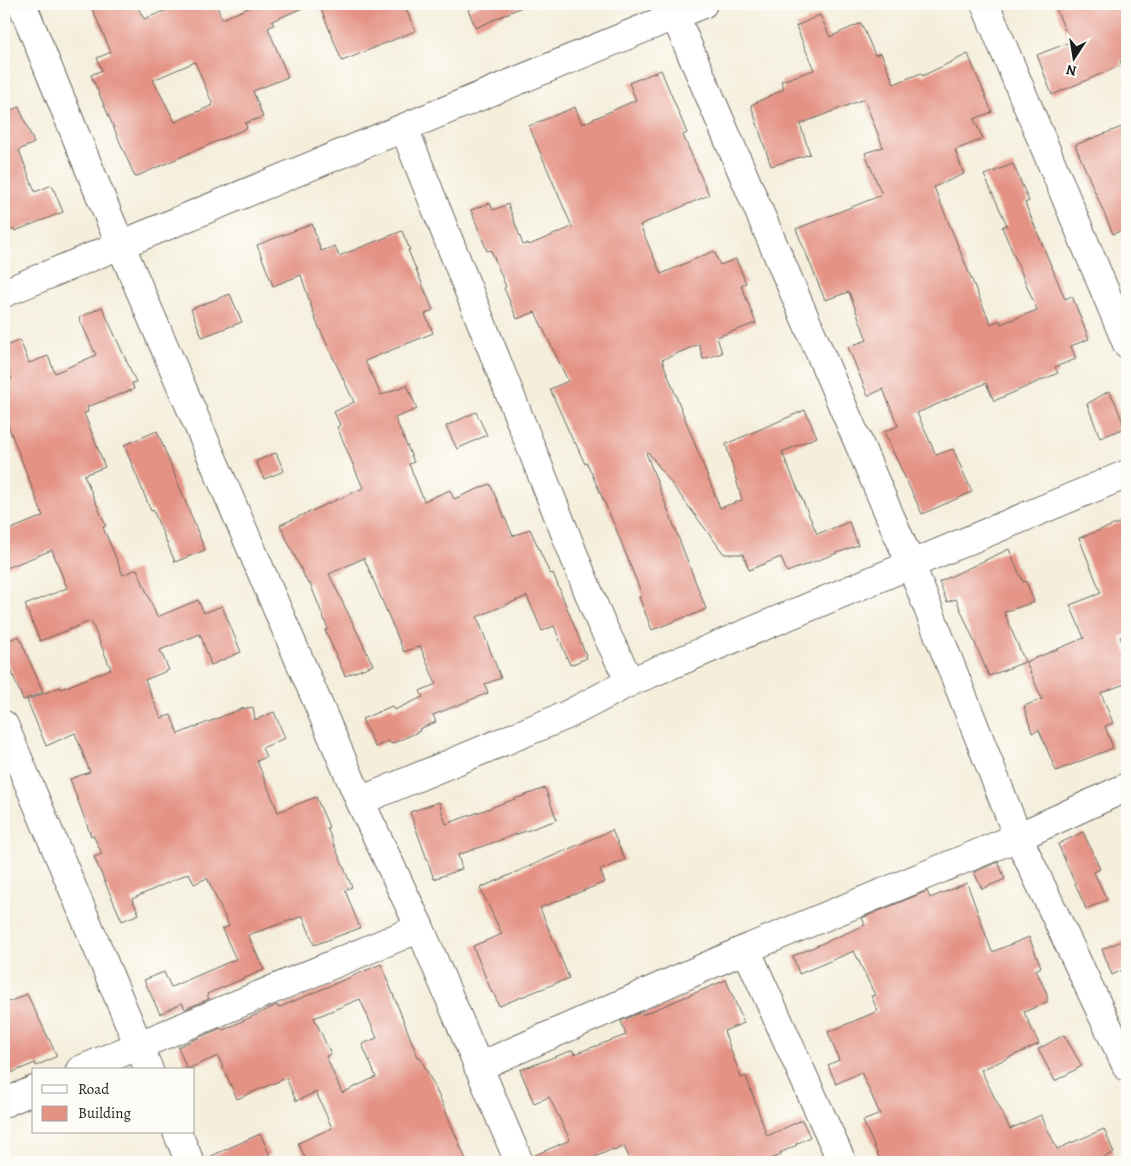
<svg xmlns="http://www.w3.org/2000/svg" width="1131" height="1166" font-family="Alegreya,serif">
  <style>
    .building { fill: #e49284; fill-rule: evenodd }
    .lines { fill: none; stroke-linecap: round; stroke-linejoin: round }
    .minor-casing { stroke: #68665f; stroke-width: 30 }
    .minor { stroke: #fff; stroke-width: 28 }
  </style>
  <rect width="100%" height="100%" fill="#fdfcf7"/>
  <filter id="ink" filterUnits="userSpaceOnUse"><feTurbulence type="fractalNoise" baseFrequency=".02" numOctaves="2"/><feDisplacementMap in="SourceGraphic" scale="10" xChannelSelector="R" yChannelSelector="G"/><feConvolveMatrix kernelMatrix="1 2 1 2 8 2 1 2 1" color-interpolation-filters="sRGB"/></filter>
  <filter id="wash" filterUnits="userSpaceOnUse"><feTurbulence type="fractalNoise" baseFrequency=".0096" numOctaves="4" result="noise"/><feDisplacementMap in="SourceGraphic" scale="20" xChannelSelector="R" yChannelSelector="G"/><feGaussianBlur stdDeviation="1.12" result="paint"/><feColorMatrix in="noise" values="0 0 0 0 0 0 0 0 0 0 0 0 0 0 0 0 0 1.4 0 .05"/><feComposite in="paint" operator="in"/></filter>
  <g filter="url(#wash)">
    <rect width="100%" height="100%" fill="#f4eedb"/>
    <g id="blocks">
      <path class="building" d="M 90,4 L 136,4 L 144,19 L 182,4 L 216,4 L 222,19 L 258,4 L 312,4 L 272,21 L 274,25 L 268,28 L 288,77 L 253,91 L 263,117 L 245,123 L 247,128 L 135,177 L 91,75 L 102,70 L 97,58 L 111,52 ZM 195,62 L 213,105 L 175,122 L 153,80 Z
        M 319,4 L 404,4 L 415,31 L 342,61 Z
        M 481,4 L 528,4 L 476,28 L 468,10 Z
        M 1054,4 L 1127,4 L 1127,58 L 1120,61 L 1122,65 L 1052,95 L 1037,55 L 1070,42 Z
        M 820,15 L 830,37 L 861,23 L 875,55 L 881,53 L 894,84 L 921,73 L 922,76 L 968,54 L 992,112 L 974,119 L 983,139 L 955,150 L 964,174 L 934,187 L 981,302 L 991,324 L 1000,320 L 1001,324 L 1037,310 L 1002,227 L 1007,225 L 984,175 L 1013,164 L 1029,201 L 1025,203 L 1065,299 L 1072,296 L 1089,339 L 1071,346 L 1076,359 L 1055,367 L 1058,373 L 994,401 L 986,383 L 917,413 L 936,455 L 953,449 L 972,492 L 922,514 L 884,432 L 898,426 L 883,389 L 868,396 L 848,347 L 867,340 L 849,292 L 825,300 L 796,229 L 882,195 L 865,153 L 883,147 L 864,99 L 800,124 L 810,154 L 771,166 L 751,105 L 784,89 L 781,81 L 814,70 L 796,26 Z
        M 661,70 L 687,133 L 683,135 L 709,195 L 640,225 L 661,274 L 714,251 L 720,265 L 736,259 L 746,283 L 741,285 L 756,323 L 717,337 L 722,353 L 703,359 L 699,344 L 662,360 L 720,508 L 742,500 L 726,444 L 805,410 L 817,437 L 782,452 L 817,534 L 849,522 L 858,545 L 787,572 L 781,557 L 749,570 L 743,554 L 724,554 L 648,452 L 646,453 L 706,609 L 688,617 L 688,616 L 652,630 L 639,597 L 642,595 L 614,524 L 587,463 L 585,464 L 575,442 L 574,443 L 550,389 L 568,381 L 535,312 L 517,319 L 504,288 L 506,287 L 491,250 L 487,251 L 471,210 L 490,203 L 493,210 L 508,204 L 523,245 L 528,243 L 529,245 L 572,227 L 529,126 L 575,107 L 582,124 L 636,100 L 629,83 Z
        M 19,107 L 34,143 L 19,150 L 35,192 L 52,185 L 63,212 L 15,231 L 14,229 L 4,233 L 4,113 Z
        M 1127,125 L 1127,228 L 1113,234 L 1075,145 Z
        M 312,224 L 321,251 L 335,246 L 339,256 L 402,231 L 410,250 L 408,250 L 433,310 L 425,314 L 433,333 L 365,361 L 381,395 L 407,385 L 417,409 L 395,418 L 414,462 L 409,464 L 424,501 L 450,490 L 454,499 L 490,484 L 513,536 L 530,529 L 550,574 L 553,573 L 587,658 L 570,665 L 554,626 L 542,631 L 527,596 L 477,617 L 501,678 L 485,684 L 488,693 L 433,715 L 436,722 L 419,729 L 420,731 L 391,744 L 389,741 L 375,747 L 362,719 L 392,706 L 394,710 L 423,697 L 420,691 L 436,684 L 420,646 L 404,652 L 364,558 L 329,574 L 373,665 L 345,676 L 325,630 L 328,629 L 310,583 L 308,584 L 280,525 L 363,488 L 337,427 L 340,425 L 334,412 L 354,402 L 316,321 L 301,275 L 273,286 L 257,245 Z
        M 230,294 L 242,322 L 202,337 L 191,309 Z
        M 102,307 L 136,382 L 132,383 L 134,389 L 87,407 L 88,412 L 84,413 L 105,467 L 84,475 L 106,526 L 103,527 L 123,575 L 137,569 L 157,617 L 198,600 L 204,613 L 222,606 L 241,652 L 211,665 L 200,634 L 160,650 L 169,670 L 145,680 L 161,718 L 171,715 L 178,734 L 241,709 L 253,707 L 255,720 L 274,712 L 285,738 L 262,748 L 266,757 L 257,761 L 278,812 L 316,797 L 329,827 L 327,828 L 352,887 L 345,890 L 360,928 L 314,945 L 303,916 L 248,935 L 264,970 L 207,994 L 209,999 L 185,1009 L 182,1003 L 160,1014 L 144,980 L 164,972 L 171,987 L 236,959 L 222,929 L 229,926 L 207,878 L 194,884 L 189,873 L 132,899 L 139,914 L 122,921 L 94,857 L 102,854 L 93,835 L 91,836 L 70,779 L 90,772 L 75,733 L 46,746 L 27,700 L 60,687 L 61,689 L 111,669 L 91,621 L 40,641 L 25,605 L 67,588 L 52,550 L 4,569 L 4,532 L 43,516 L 4,415 L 4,382 L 12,379 L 4,360 L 4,347 L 20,340 L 29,363 L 48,356 L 55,373 L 96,355 L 79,318 Z
        M 1109,391 L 1115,402 L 1125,428 L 1100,438 L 1087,404 Z
        M 476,412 L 487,435 L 457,449 L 446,426 Z
        M 157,431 L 205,550 L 175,562 L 153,510 L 151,511 L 124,445 Z
        M 276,453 L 284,471 L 264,479 L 256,461 Z
        M 1127,520 L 1127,634 L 1120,637 L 1127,653 L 1127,683 L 1101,693 L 1113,723 L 1105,726 L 1113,748 L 1056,771 L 1039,730 L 1032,733 L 1024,706 L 1042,699 L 1026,662 L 1084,638 L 1070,605 L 1101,593 L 1079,538 Z
        M 1009,549 L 1023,582 L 1026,581 L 1034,602 L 1004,612 L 1025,662 L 989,676 L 956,599 L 947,602 L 939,582 Z
        M 19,636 L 43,692 L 23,700 L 4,653 L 4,642 Z
        M 545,788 L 557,820 L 458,855 L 462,869 L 434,879 L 410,812 L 439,802 L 446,824 Z
        M 612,830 L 625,860 L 600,870 L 605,882 L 540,908 L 569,978 L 499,1006 L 493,992 L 492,993 L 473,946 L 502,934 L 480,888 Z
        M 1083,832 L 1100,869 L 1094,872 L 1107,900 L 1086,909 L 1058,844 Z
        M 998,862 L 1005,879 L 982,889 L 974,872 Z
        M 967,883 L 992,952 L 1029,937 L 1041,967 L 1036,970 L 1047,994 L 1047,1002 L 1024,1012 L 1039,1044 L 981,1070 L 1010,1129 L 1041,1115 L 1057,1149 L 1104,1129 L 1114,1153 L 1092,1162 L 881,1162 L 863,1121 L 880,1114 L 861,1072 L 836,1084 L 828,1065 L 839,1060 L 828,1032 L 878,1011 L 871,996 L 875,995 L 854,951 L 799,974 L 793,956 L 865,925 L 862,918 L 927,891 L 930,898 Z
        M 1127,939 L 1127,968 L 1112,975 L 1102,949 Z
        M 381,964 L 418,1057 L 420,1057 L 440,1098 L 467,1162 L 307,1162 L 298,1143 L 332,1128 L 316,1092 L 296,1101 L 286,1078 L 237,1099 L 218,1056 L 187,1069 L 178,1047 L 221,1028 L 223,1030 L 277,1005 L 278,1008 ZM 360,999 L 377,1038 L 362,1044 L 376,1077 L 342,1093 L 326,1056 L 331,1054 L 314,1018 Z
        M 726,980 L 744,1023 L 724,1031 L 741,1078 L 746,1076 L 767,1136 L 802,1120 L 810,1137 L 796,1144 L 797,1145 L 780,1153 L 781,1155 L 763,1162 L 631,1162 L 624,1146 L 614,1151 L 613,1149 L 584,1162 L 534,1162 L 533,1156 L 570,1140 L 549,1097 L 534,1103 L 520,1070 L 573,1050 L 574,1054 L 626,1035 L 621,1021 L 641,1012 L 642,1015 Z
        M 27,994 L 57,1056 L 36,1066 L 35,1063 L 4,1076 L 4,1004 Z
        M 1064,1035 L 1082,1066 L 1055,1081 L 1038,1049 Z
        M 260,1134 L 270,1155 L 253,1162 L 205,1162 L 205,1159 Z"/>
    </g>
  </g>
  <g filter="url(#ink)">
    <use href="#blocks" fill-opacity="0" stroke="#68665f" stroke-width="1"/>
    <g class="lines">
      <defs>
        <path id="minor" d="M 22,4 L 120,244 L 360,801 L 420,928 L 519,1162
          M 670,4 L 911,565 L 1018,837 L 1127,1067
          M 985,4 L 1127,344
          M 404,128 L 600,621 L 630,682
          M 4,293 L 703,4
          M 4,725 L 149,1070
          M 360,801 L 567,715 L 630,682 L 1127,474
          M 746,949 L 842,1162
          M 478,1067 L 746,949 L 1018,837 L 1127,787
          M 80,1070 L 420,928
          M 4,1103 L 34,1090
          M 177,1132 L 190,1162"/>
      </defs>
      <use href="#minor" class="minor-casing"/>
      <use href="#minor" class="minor"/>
    </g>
  </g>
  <rect width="1131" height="1166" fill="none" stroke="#fdfcf7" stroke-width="20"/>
  <rect x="32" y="1068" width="162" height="65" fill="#fdfcf7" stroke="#a3a29f"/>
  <rect x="42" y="1085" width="25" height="8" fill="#ffffff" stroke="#a3a29f"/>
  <text x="78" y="1094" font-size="15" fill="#1c1c1c">Road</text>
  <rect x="42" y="1106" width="25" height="15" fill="#e49284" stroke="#a3a29f"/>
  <text x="78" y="1118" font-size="15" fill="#1c1c1c">Building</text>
  <g transform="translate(1074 58) rotate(192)" stroke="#fdfcf7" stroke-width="4" paint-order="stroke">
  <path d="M0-4L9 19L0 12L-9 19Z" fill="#1c1c1c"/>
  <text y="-8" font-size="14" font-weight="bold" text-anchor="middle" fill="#1c1c1c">N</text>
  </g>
</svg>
